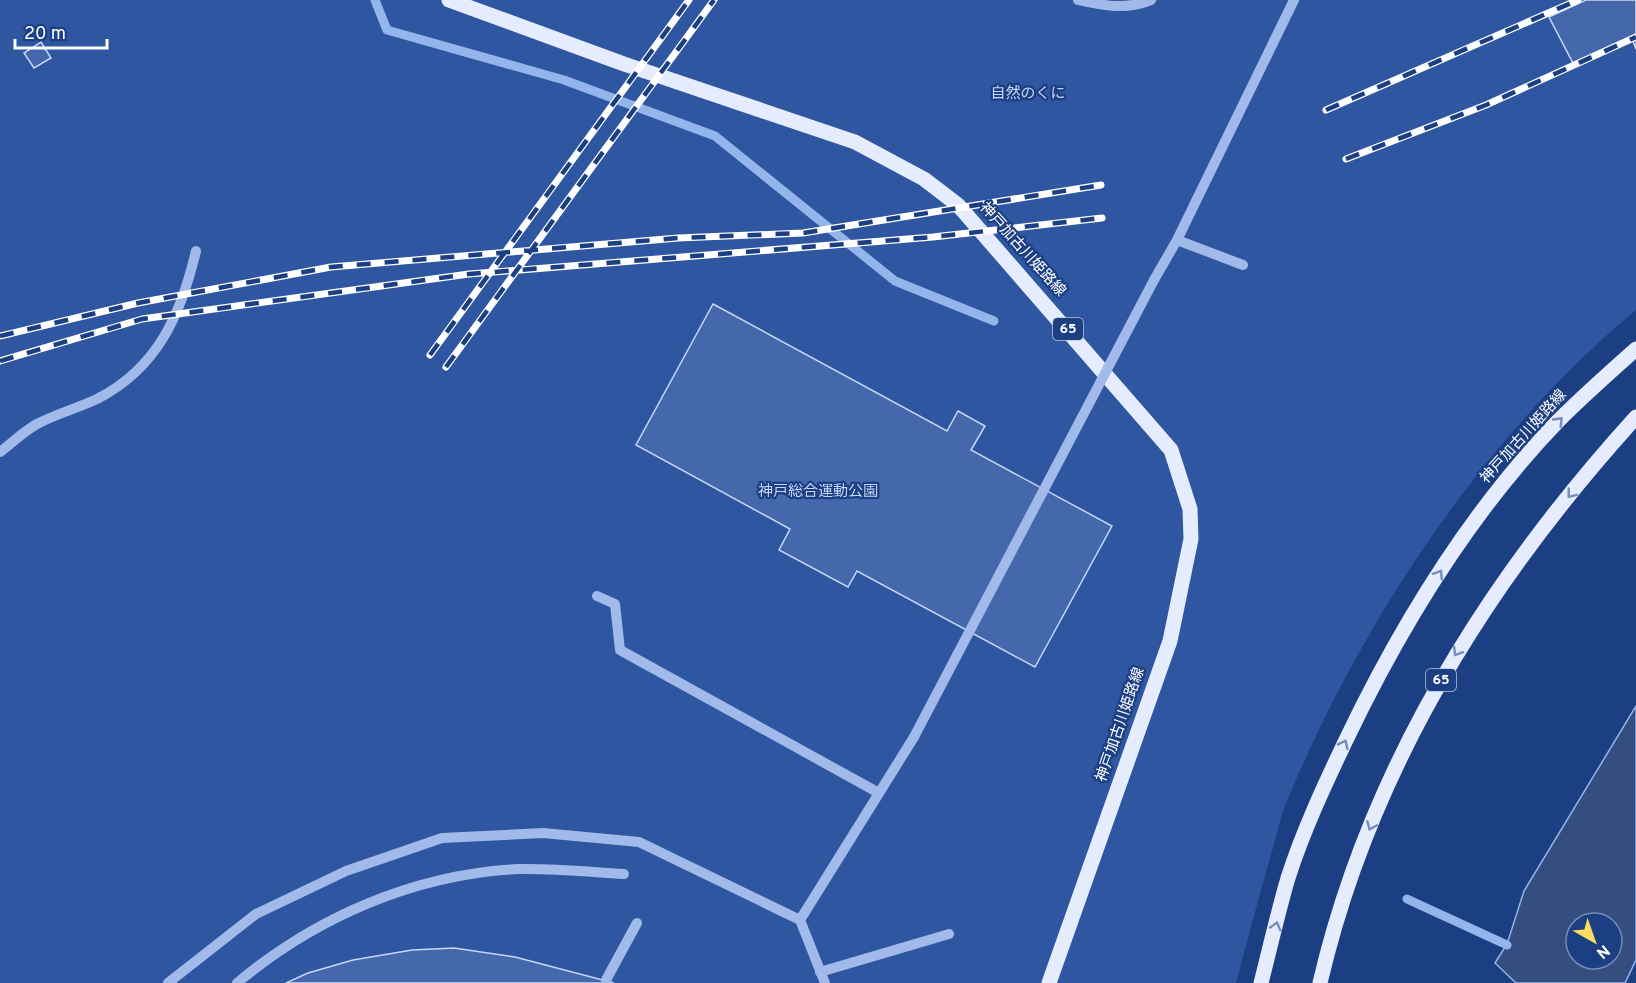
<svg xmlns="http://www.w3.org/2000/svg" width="1636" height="983" font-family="Overpass,'Noto Sans JP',sans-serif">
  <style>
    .green { fill: #2f56a0 }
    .water { fill: #354e80; stroke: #94b4ec; stroke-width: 1.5; fill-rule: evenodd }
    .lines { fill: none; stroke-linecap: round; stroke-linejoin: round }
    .stream { stroke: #94b4ec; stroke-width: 9 }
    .building { fill: #4468ab; stroke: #c6d7f7; stroke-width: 1.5 }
    .minor { stroke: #a1baea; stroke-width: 10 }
    .major { stroke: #e5ecfe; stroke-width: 15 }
    .rail-casing { stroke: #fff; stroke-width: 7 }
    .rail { stroke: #1c3e82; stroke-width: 4.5; stroke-dasharray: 14; stroke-linecap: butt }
    .minor-bridge { stroke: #a1baea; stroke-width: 10 }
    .oneway { stroke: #768cba }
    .labels { text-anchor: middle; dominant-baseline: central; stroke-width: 4.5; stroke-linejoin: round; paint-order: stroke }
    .shield { fill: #1c3e82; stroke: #bbc5da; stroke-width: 1.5 }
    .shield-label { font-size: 14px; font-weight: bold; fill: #fff }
    .park-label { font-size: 15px; fill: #c6d7f7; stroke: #1c3e82 }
    .street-label { font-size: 15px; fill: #fff; stroke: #1c3e82 }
  </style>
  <rect width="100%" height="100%" fill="#1c3e82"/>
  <path class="green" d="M 0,0 L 1636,0 L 1636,310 C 1485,435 1365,616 1289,796 C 1282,812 1278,830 1273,848 C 1260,892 1248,938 1236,983 L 0,983 Z"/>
  <path class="water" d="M 1636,706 L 1636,960 L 1625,983 L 1516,983 L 1495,963 L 1507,944 L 1524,891 ZM 1576,923 L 1612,923 L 1612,959 L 1576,959 Z"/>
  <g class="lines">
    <path class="stream" d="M 375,0 L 387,30 L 564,80 L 715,136 L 895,281 L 994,321
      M 1407,899 L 1507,945"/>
  </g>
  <path class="building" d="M 1586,0 L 1636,0 L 1636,49 L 1632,39 L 1574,65 L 1549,17 Z
    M 41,42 L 51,58 L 34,68 L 24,53 Z
    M 713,304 L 947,431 L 958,411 L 985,426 L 971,450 L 1112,526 L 1035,667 L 857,571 L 848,587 L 779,550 L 790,529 L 636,445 Z
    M 454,948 L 515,957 L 614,983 L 286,983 L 308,973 L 353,960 L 412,950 Z"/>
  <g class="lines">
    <path class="minor" d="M 1078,0 C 1104,6 1126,10 1151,0
      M 1177,240 L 1243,265
      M 1154,280 L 1177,240 L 1294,0
      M 0,452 C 12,443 24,431 37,424 C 56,414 78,408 97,399 C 158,368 181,314 196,251
      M 597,596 L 615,604 L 620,650 L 879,793
      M 800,920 L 825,983
      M 820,972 L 949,934
      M 606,980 L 637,923
      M 168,983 L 256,914 L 346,871 L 442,838 L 543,833 L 639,842 L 800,920 L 914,737
      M 237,983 C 316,917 415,874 519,869 C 554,868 589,872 624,874"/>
    <path class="major" d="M 449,0 L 624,64 L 855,142 L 924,179 L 958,205 L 1171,450 L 1190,509 L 1191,539 L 1170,641 L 1049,983
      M 1261,983 C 1270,948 1278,912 1288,878 C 1303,831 1325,784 1346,740 C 1401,625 1470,512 1559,420 C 1584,395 1610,372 1636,349
      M 1320,983 C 1370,768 1489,579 1636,417"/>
    <defs>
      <path id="rail" d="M 1326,110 L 1578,0
        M 1346,159 L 1486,105 L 1636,37
        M 0,336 L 138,303 L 331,267 L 678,238 L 803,233 L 1101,185
        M 430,355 L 689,0
        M 0,361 L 142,319 L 469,274 L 933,237 L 1102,218
        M 446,367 L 714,0"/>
    </defs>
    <use href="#rail" class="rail-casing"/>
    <use href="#rail" class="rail"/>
    <path class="minor-bridge" d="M 914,737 L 1154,280"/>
  </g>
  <defs><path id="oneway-chevron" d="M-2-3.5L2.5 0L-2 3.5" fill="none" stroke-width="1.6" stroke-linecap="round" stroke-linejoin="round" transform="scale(1.5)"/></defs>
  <g class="oneway">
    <use href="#oneway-chevron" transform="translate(1559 421) rotate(-46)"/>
    <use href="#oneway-chevron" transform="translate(1571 494) rotate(128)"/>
    <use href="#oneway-chevron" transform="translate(1439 574) rotate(-58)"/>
    <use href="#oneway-chevron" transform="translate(1457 652) rotate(121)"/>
    <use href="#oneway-chevron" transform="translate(1344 744) rotate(-64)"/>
    <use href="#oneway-chevron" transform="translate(1371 826) rotate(113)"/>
    <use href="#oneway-chevron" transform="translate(1276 926) rotate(-75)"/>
  </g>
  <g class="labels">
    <g class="shield">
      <rect x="1053" y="318" width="30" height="22" rx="4.5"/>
      <rect x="1426" y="669" width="30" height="22" rx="4.5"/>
    </g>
    <g class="shield-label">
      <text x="1068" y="329">65</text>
      <text x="1441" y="680">65</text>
    </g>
    <g class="park-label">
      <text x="1028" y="94">自然のくに</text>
      <text x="818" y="492">神戸総合運動公園</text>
    </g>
    <g class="street-label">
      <text transform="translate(1022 250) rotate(48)">神戸加古川姫路線</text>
      <text transform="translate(1524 437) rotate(-48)">神戸加古川姫路線</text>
      <text transform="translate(1121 725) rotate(-71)">神戸加古川姫路線</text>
    </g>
  </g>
  <g transform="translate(1594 941) rotate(140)"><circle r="28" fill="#1c3e82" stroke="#778bb4" stroke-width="1.5"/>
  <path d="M0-4.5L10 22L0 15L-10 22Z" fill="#fade5f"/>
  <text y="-9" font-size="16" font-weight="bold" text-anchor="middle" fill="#ffffff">N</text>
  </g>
  <path d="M15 39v9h92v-9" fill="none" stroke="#ffffff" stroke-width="3"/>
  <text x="24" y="39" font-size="18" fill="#ffffff" stroke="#1c3e82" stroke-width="4.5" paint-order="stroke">20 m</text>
</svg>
